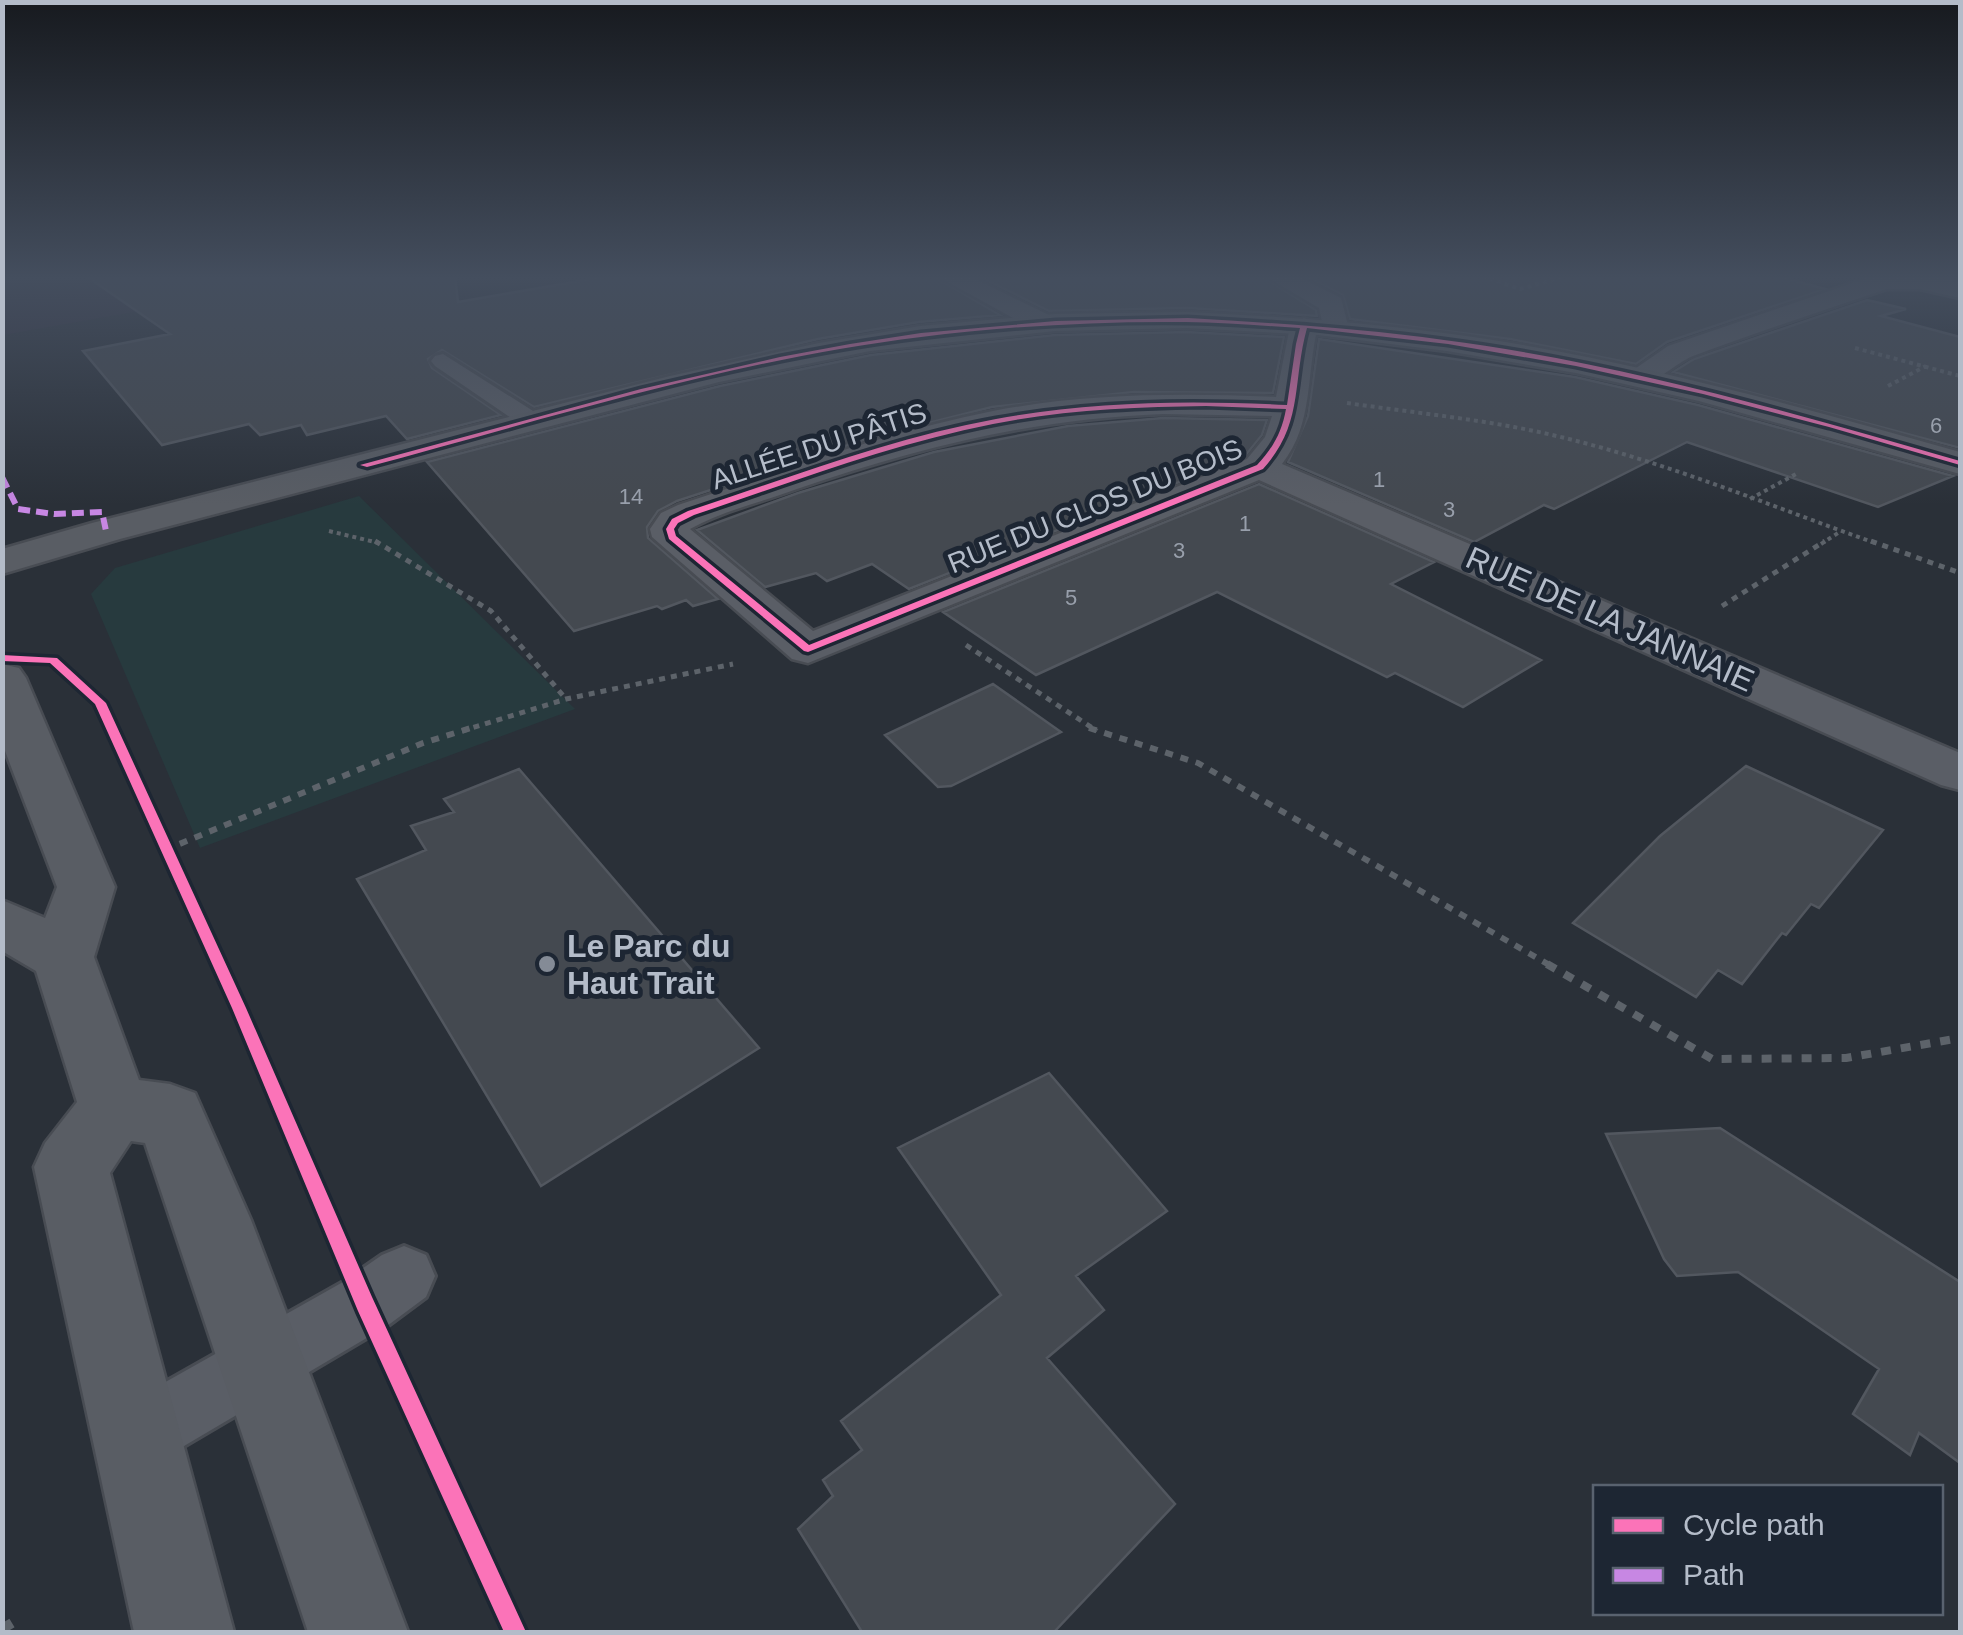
<svg xmlns="http://www.w3.org/2000/svg" width="1963" height="1635" font-family="Arial,sans-serif">
  <style>
    .medical { fill: #31303e }
    .green { fill: #273a3e }
    .building { fill: #444950; stroke: #52575f; stroke-width: 2.5 }
    .lines { fill: none; stroke-linecap: round; stroke-linejoin: round }
    .lane-casing { stroke: #484c53; stroke-width: 6 }
    .street-casing { stroke: #484c53; stroke-width: 5 }
    .secondary-casing { stroke: #484c53; stroke-width: 5 }
    .path-far4 { stroke: #5d636a; stroke-width: 4; stroke-dasharray: 4 4; stroke-linecap: butt }
    .path-far3 { stroke: #5d636a; stroke-width: 5; stroke-dasharray: 6 6; stroke-linecap: butt }
    .path-far2 { stroke: #5d636a; stroke-width: 6; stroke-dasharray: 8 8; stroke-linecap: butt }
    .path-far1 { stroke: #5d636a; stroke-width: 8; stroke-dasharray: 10 10; stroke-linecap: butt }
    .path { stroke: #5d636a; stroke-width: 10; stroke-dasharray: 12 12; stroke-linecap: butt }
    .lane { fill: #5a5e66; fill-rule: evenodd }
    .street { fill: #5a5e66; fill-rule: evenodd }
    .secondary { fill: #595d64; fill-rule: evenodd }
    .quiet { stroke: #c787e3; stroke-width: 6; stroke-dasharray: 12 6; stroke-linecap: butt }
    .cycleway-casing { stroke: #1d2633; stroke-width: 7 }
    .cycleway { fill: #fb73b8; fill-rule: evenodd }
    .poi-dot { fill: #848b96; stroke: #1d2633; stroke-width: 4 }
    .labels { text-anchor: middle; dominant-baseline: central; stroke-width: 10; stroke-linejoin: round; paint-order: stroke }
    .far-number-label { font-size: 22px; fill: #989fab }
    .far-street-label { font-size: 28px; fill: #b4bcc9; stroke: #1d2633 }
    .street-label { font-size: 32px; fill: #b4bcc9; stroke: #1d2633 }
    .poi-label { font-size: 32px; font-weight: bold; fill: #b4bcc9; stroke: #1d2633; text-anchor: start }
  </style>
  <rect width="100%" height="100%" fill="#2a3038"/>
  <path class="medical" d="M 3,276 L 339,276 L 3,335 Z"/>
  <path class="green" d="M 359,496 L 575,709 L 200,848 L 91,594 L 115,568 Z"/>
  <path class="building" d="M 86,276 L 455,276 L 458,302 L 609,276 L 933,276 L 1000,315 L 919,322 L 818,339 L 534,407 L 442,350 L 428,359 L 432,368 L 501,415 L 407,439 L 386,416 L 307,435 L 301,425 L 260,435 L 249,424 L 162,445 L 83,351 L 170,334 Z
    M 978,276 L 1261,276 L 1316,310 L 1317,316 L 1187,308 L 1049,311 Z
    M 1306,276 L 1777,276 L 1825,289 L 1667,342 L 1636,364 L 1510,339 L 1350,319 L 1343,295 Z
    M 1867,300 L 1906,309 L 1881,316 L 1960,337 L 1960,448 L 1673,372 L 1694,359 Z
    M 1187,332 L 1284,337 L 1273,393 L 1134,392 L 992,407 L 873,437 L 677,501 L 658,511 L 647,527 L 648,538 L 718,599 L 693,606 L 686,600 L 662,609 L 657,606 L 574,631 L 427,462 L 720,386 L 871,355 L 1055,335 Z
    M 1319,339 L 1575,377 L 1698,405 L 1953,476 L 1878,507 L 1687,442 L 1554,509 L 1544,505 L 1474,542 L 1288,462 L 1308,416 Z
    M 1163,418 L 1267,420 L 1262,435 L 1245,456 L 909,589 L 872,564 L 827,581 L 816,573 L 765,587 L 697,530 L 798,493 L 934,452 L 1068,426 Z
    M 1259,484 L 1434,562 L 1391,584 L 1541,660 L 1463,707 L 1395,673 L 1387,677 L 1217,592 L 1036,675 L 943,612 Z
    M 993,684 L 1061,732 L 951,786 L 938,787 L 885,735 Z
    M 1746,766 L 1883,830 L 1819,908 L 1811,904 L 1786,935 L 1782,933 L 1742,984 L 1718,970 L 1696,997 L 1573,923 L 1660,836 Z
    M 519,769 L 759,1048 L 541,1186 L 357,879 L 426,850 L 411,826 L 454,812 L 444,799 Z
    M 1049,1073 L 1167,1211 L 1076,1276 L 1104,1310 L 1047,1358 L 1175,1504 L 1054,1632 L 862,1632 L 798,1529 L 833,1496 L 823,1480 L 862,1450 L 841,1421 L 1001,1295 L 898,1148 Z
    M 1720,1128 L 1960,1282 L 1960,1463 L 1919,1433 L 1910,1455 L 1853,1414 L 1879,1369 L 1738,1272 L 1677,1276 L 1664,1259 L 1606,1134 Z"/>
  <g class="lines">
    <defs>
      <path id="lane" d="M 443,354 L 541,416 L 545,421 L 541,426 L 523,426 L 435,366 L 431,361 L 435,356 Z
        M 404,1246 L 426,1255 L 435,1276 L 426,1297 L 387,1326 L 162,1459 L 138,1469 L 114,1459 L 104,1435 L 114,1411 L 343,1282 L 382,1255 Z"/>
      <path id="street" d="M 937,276 L 969,276 L 1053,317 L 1057,323 L 1043,331 L 1033,329 Z
        M 1265,276 L 1297,276 L 1341,298 L 1349,329 L 1335,337 L 1325,335 L 1319,308 Z
        M 1873,276 L 1933,276 L 1960,282 L 1960,298 L 1920,289 L 1887,289 C 1822,311 1757,332 1693,356 C 1671,365 1656,388 1630,381 L 1626,375 L 1668,346 Z
        M 1304,318 L 1318,326 C 1306,373 1314,424 1282,464 L 1960,753 L 1960,790 L 1941,785 L 1259,480 L 808,663 L 792,659 L 652,537 L 650,529 L 661,513 L 678,505 C 782,471 886,432 993,411 C 1086,393 1182,393 1276,397 L 1290,326 ZM 1163,414 L 1272,416 L 1265,437 L 1247,459 L 813,631 L 690,529 C 722,511 762,502 797,489 C 921,447 1032,419 1163,414 Z"/>
      <path id="secondary" d="M 1187,312 C 1273,316 1358,322 1444,333 C 1619,356 1791,404 1960,452 L 1960,474 L 1699,401 L 1576,373 L 1447,351 L 1318,335 L 1187,328 L 1055,331 L 870,351 L 719,382 L 120,539 L 2,574 L 2,549 L 92,523 L 670,376 L 819,343 L 920,326 L 1055,314 Z
        M 2,664 L 19,668 L 26,678 L 115,887 L 94,957 L 139,1080 L 170,1084 L 195,1093 L 251,1220 L 408,1632 L 308,1632 L 145,1143 L 131,1141 L 110,1173 L 234,1632 L 134,1632 L 34,1167 L 45,1143 L 77,1102 L 36,971 L 2,951 L 2,900 L 45,918 L 57,887 L 2,743 Z"/>
    </defs>
    <use href="#lane" class="lane-casing"/>
    <use href="#street" class="street-casing"/>
    <use href="#secondary" class="secondary-casing"/>
    <path class="path-far4" d="M 1482,276 L 1520,289 L 1567,276
      M 1855,348 L 1960,376
      M 1888,386 L 1926,366
      M 1347,403 C 1402,411 1459,417 1514,427 C 1638,450 1759,502 1878,544
      M 1750,499 L 1796,474
      M 329,531 L 383,544
      M 1821,544 L 1838,533"/>
    <path class="path-far3" d="M 375,541 L 491,611 L 566,699
      M 1871,541 L 1960,573
      M 1722,606 L 1825,541
      M 966,645 L 1097,731
      M 77,682 L 100,703 L 113,731
      M 462,731 L 566,699 L 733,664"/>
    <path class="path-far2" d="M 112,728 L 220,966
      M 1089,728 L 1198,763 L 1551,966
      M 165,850 L 423,743 L 471,728"/>
    <path class="path-far1" d="M 219,964 L 335,1235
      M 1547,964 L 1712,1059 L 1846,1058 L 1960,1038"/>
    <path class="path" d="M 395,1370 L 515,1632
      M 2,1629 L 12,1623"/>
    <use href="#lane" class="lane"/>
    <use href="#street" class="street"/>
    <use href="#secondary" class="secondary"/>
    <path class="quiet" d="M 2,477 L 18,509 L 54,514 L 102,512 L 106,531"/>
    <defs>
      <path id="cycleway" d="M 1188,318 C 1274,323 1359,328 1444,340 C 1620,363 1791,412 1960,461 L 1960,465 L 1829,427 L 1703,394 L 1576,366 L 1448,344 L 1307,328 C 1292,382 1304,424 1263,469 L 808,652 L 804,651 L 669,539 L 666,529 L 672,519 L 688,511 C 789,478 891,438 996,419 C 1093,401 1190,400 1287,405 L 1296,344 L 1300,328 C 1262,326 1224,322 1186,322 C 1098,321 1009,326 921,337 C 733,360 550,418 367,467 L 360,465 L 641,389 L 780,357 L 850,344 L 921,333 L 1056,321 ZM 1206,406 L 1286,409 C 1282,432 1273,448 1257,465 L 809,645 L 676,536 L 674,529 L 678,523 L 694,515 C 793,482 891,444 993,424 C 1063,410 1134,407 1206,406 Z
        M 2,655 L 57,658 L 106,703 L 246,1008 L 372,1297 L 526,1632 L 504,1632 L 358,1311 L 232,1008 L 95,704 L 50,663 L 2,661 Z"/>
    </defs>
    <use href="#cycleway" class="cycleway-casing"/>
    <use href="#cycleway" class="cycleway"/>
  </g>
  <linearGradient id="sky" x2="0" y2="1"><stop stop-color="#171a1f"/><stop offset="0.55" stop-color="#444e5e"/><stop offset="1" stop-color="#444e5e" stop-opacity="0"/></linearGradient>
  <rect width="1963" height="505" fill="url(#sky)"/>
  <circle class="poi-dot" cx="547" cy="964" r="10"/>
  <g class="labels">
    <g class="far-number-label">
      <text x="1936" y="425">6</text>
      <text x="1379" y="479">1</text>
      <text x="631" y="496">14</text>
      <text x="1449" y="509">3</text>
      <text x="1245" y="523">1</text>
      <text x="1179" y="550">3</text>
      <text x="1071" y="597">5</text>
    </g>
    <g class="far-street-label">
      <text transform="translate(819 446) rotate(-18)">ALLÉE DU PÂTIS</text>
      <text transform="translate(1095 506) rotate(-22)">RUE DU CLOS DU BOIS</text>
    </g>
    <g class="street-label">
      <text transform="translate(1610 619) rotate(24)">RUE DE LA JANNAIE</text>
    </g>
    <g class="poi-label">
      <text x="567" y="946">Le Parc du<tspan x="567" dy="37">Haut Trait</tspan></text>
    </g>
  </g>
  <rect width="1963" height="1635" fill="none" stroke="#b4bcc9" stroke-width="10"/>
  <rect x="1593" y="1485" width="350" height="130" fill="#1d2633" stroke="#59626f" stroke-width="2.5"/>
  <rect x="1613" y="1518" width="50" height="15" fill="#fb73b8" stroke="#59626f" stroke-width="2.5"/>
  <text x="1683" y="1535" font-size="30" fill="#b4bcc9">Cycle path</text>
  <rect x="1613" y="1568" width="50" height="15" fill="#c787e3" stroke="#59626f" stroke-width="2.5"/>
  <text x="1683" y="1585" font-size="30" fill="#b4bcc9">Path</text>
</svg>
